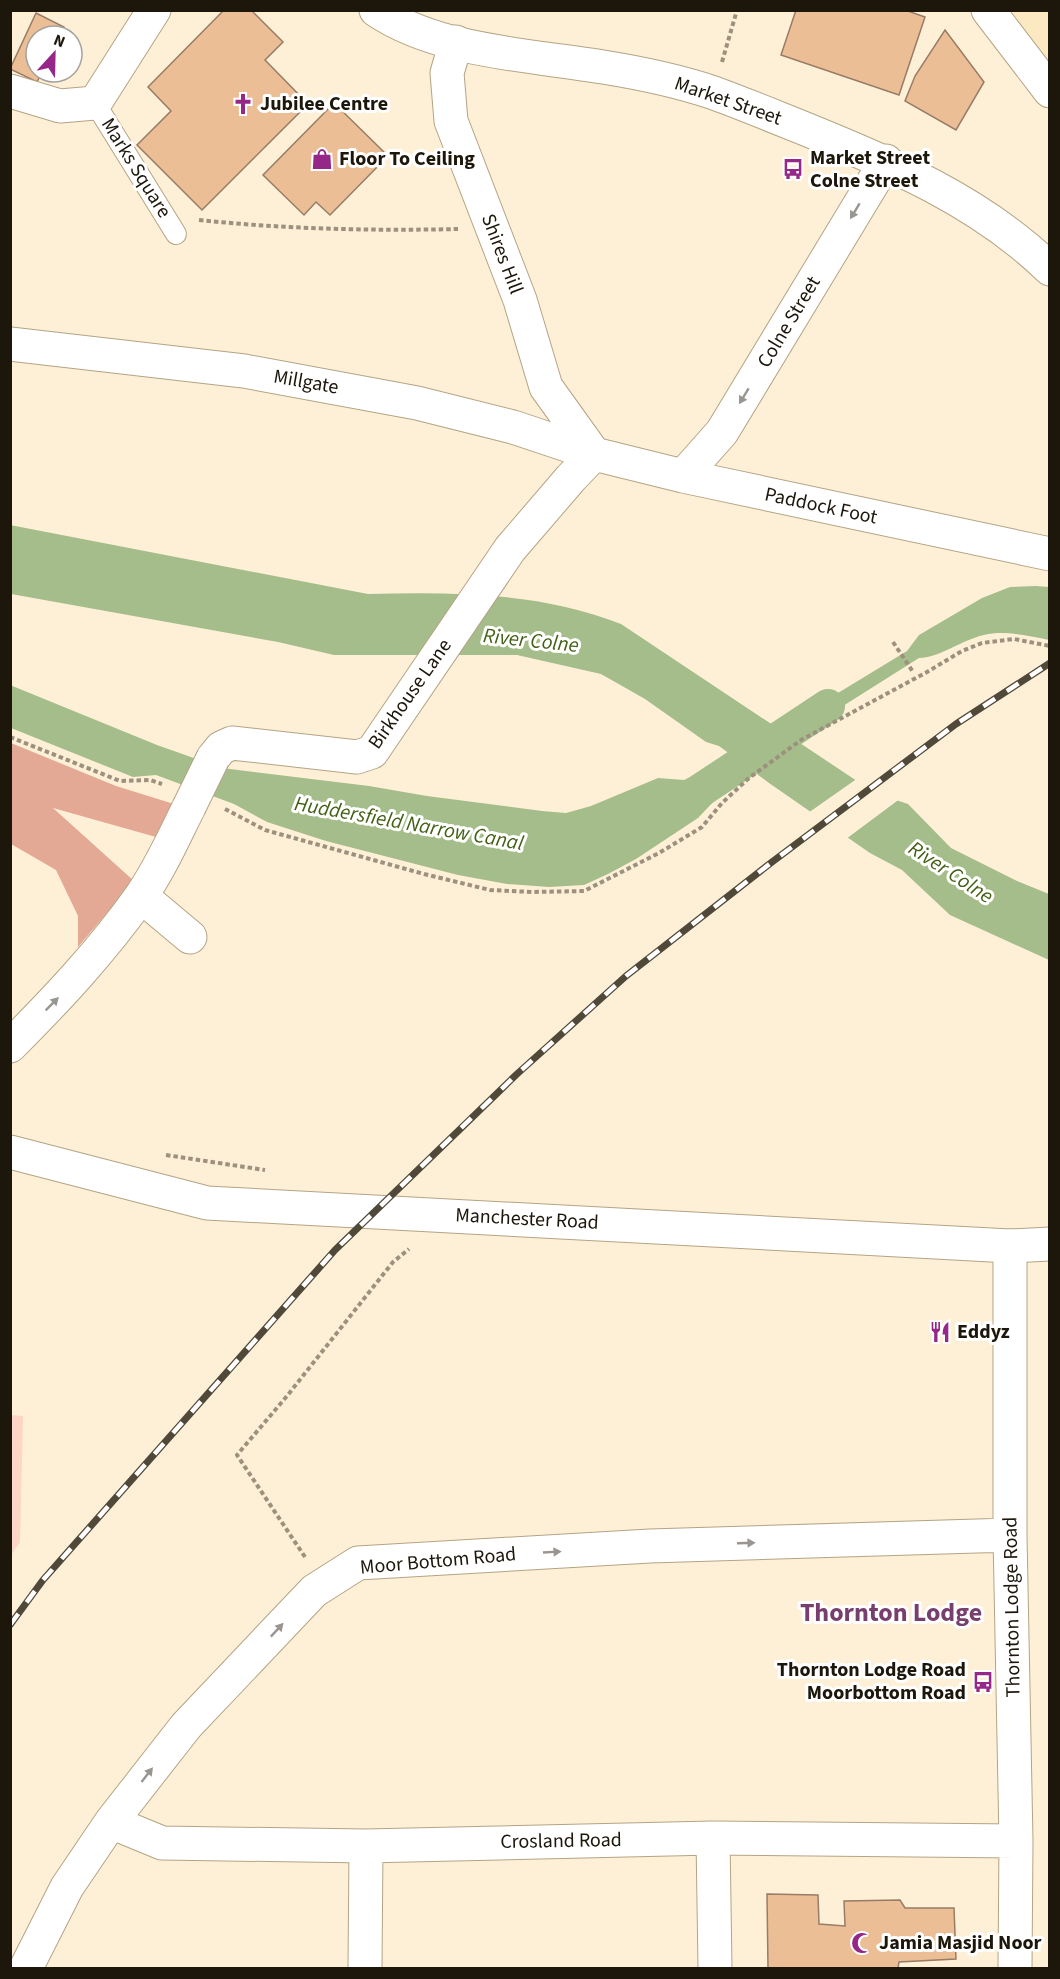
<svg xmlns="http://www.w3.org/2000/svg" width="1060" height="1979" font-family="'Source Sans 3',sans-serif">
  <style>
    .built { fill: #fde9c1 }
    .green { fill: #fed5c6 }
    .forest { fill: #e4a995 }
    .water { fill: #a5bd8a }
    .pier { fill: #fef0d6 }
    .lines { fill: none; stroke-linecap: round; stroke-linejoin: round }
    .canal { stroke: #a5bd8a; stroke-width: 34 }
    .building { fill: #ecbe96; stroke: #977c66; stroke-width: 1.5 }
    .service-casing { stroke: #b4a485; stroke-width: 22 }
    .minor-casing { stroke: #b4a485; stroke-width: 35 }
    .tertiary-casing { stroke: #b4a485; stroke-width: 35 }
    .primary-casing { stroke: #b4a485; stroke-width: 35 }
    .path { stroke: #9c917e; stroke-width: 4; stroke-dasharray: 4.5 3; stroke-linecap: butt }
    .service { stroke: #fff; stroke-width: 20 }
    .minor { stroke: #fff; stroke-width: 33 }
    .tertiary { stroke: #fff; stroke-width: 33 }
    .primary { stroke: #fff; stroke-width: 33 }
    .rail-casing { stroke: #504839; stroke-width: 7 }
    .rail { stroke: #fff; stroke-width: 4.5; stroke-dasharray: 14; stroke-linecap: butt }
    .minor-bridge-casing { stroke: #b4a485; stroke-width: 35; stroke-linecap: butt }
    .minor-bridge { stroke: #fff; stroke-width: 33 }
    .oneway { fill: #999691 }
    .labels { text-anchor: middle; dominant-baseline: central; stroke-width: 6; stroke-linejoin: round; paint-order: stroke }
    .street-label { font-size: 20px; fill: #1c160b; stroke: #fff }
    .poi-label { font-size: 20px; font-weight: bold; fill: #1c160b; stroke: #fff; text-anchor: start }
    .water-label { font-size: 21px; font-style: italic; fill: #436015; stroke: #fff }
    .district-label { font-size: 26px; font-weight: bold; fill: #773f6e; stroke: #fff }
  </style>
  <rect width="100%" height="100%" fill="#fef0d6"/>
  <path class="built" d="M 996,11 L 1049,11 L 1049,72 Z"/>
  <path class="green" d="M 11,1415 L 23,1416 L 20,1542 L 11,1555 Z"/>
  <path class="forest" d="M 11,743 L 116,786 L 174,804 L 156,837 L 53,808 L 134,881 L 78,947 L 78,916 L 56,870 L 11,844 Z"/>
  <path class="water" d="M 10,525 L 368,594 C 453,592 541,592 621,624 L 875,793 L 908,804 L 951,848 L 1017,881 L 1049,894 L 1049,960 L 950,915 L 902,870 L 870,853 L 769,783 L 719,746 L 706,742 L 645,699 L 601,674 L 517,655 L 334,655 L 278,642 L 11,594 Z
    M 1036,586 L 1049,587 L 1049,640 C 1029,636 1005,630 984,635 C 961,640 942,657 919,658 L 797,735 L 789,731 L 787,724 L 907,651 L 919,635 L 982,598 L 1010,587 Z
    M 10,685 L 157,745 L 222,768 L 369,786 L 427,796 L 542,811 L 566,813 L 591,806 L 658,778 L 684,780 L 722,764 L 735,768 L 735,779 L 698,818 L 636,859 L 608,874 L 584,885 L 549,887 L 507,884 L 458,875 L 326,841 L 267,822 L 234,804 L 156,775 L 133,777 L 11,728 Z"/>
  <path class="pier" d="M 858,778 L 877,790 L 901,798 L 846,839 L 808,813 Z"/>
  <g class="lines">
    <path class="canal" d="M 695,794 L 828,706"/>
  </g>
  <path class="building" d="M 224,10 L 251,10 L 283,42 L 265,60 L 308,104 L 202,210 L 137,145 L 171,111 L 148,87 Z
    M 796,10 L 905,10 L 925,17 L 899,95 L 781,55 Z
    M 36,13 L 64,27 L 59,36 L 36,36 L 36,72 L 42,72 L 37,82 L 10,69 Z
    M 945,30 L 984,82 L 956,130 L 905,101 L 915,76 Z
    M 334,103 L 388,156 L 330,215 L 316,202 L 304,215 L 263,175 Z
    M 767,1894 L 818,1895 L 819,1924 L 845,1926 L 844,1901 L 900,1900 L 905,1908 L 954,1908 L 956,1959 L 899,1962 L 898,1968 L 768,1968 Z"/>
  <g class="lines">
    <defs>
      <path id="service" d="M 95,103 L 176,234"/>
      <path id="minor" d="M 988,10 L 1050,91
        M 456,42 L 447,73 L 451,121 L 520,300 L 546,387 L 594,454
        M 10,91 L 60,106 L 95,103 L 154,10
        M 10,344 L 244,371 L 417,403 L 513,427 L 594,454 L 683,476 L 1050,554
        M 683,476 L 722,432 L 886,161
        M 213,758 L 221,748 L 232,743 L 357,757 L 372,752 L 510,549 L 571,478 L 594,454
        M 141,896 L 190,937
        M 10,1046 C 57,999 102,951 141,896 C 160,869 174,837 189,807
        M 1010,1246 L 1010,1535 L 1016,1841 L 1015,1968
        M 111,1822 L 162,1843 L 366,1846 L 713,1838 L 1016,1841
        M 713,1838 L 715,1968
        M 26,1968 L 67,1887 L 111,1822 L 186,1726 L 314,1591 L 358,1563 L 650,1546 L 1010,1535
        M 365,1968 L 366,1846"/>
      <path id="tertiary" d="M 376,10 C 438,52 531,55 603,67 C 640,73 679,81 714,93 C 744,104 773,116 803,128 C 892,164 980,201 1050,269"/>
      <path id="primary" d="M 10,1152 L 207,1203 L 1010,1246 L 1050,1244"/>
    </defs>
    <use href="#service" class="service-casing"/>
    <use href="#minor" class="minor-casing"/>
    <use href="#tertiary" class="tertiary-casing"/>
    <use href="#primary" class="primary-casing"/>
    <path class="path" d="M 722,62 L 737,10
      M 199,220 C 285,229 372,231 458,229
      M 893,642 L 913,672
      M 10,737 L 120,781 L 150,780 L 162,784
      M 225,809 L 265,830 L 424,874 L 490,890 L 532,892 L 584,891 L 659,853 L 702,827 L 722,803 L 749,778 L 801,740 L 927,672 L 962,651 L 982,643 L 1014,639 L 1050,646
      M 166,1155 L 265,1170
      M 305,1557 L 237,1455 L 287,1396 L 393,1262 L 409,1249"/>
    <use href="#service" class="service"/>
    <use href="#minor" class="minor"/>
    <use href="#tertiary" class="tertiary"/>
    <use href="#primary" class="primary"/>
    <defs>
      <path id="rail" d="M 10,1625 L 43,1580 L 335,1250 L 517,1074 L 626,976 L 772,862 L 956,724 L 1050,663"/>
    </defs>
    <use href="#rail" class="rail-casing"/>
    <use href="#rail" class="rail"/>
    <defs>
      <path id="minor-bridge" d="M 189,807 L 213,758"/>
    </defs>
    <use href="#minor-bridge" class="minor-bridge-casing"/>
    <use href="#minor-bridge" class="minor-bridge"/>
  </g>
  <defs><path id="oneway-solid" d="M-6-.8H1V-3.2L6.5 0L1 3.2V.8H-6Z" transform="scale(1.5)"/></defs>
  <g class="oneway">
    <use href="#oneway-solid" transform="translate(855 211) rotate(121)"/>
    <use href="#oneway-solid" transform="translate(744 396) rotate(121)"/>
    <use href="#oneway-solid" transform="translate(52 1004) rotate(-45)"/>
    <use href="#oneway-solid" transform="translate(746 1543) rotate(-2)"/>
    <use href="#oneway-solid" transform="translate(552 1552) rotate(-3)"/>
    <use href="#oneway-solid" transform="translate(277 1630) rotate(-47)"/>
    <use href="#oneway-solid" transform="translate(147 1775) rotate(-52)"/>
  </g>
  <defs>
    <symbol id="church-bare" viewBox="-9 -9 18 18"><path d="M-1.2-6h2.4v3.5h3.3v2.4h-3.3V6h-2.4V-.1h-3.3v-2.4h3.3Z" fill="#952788" stroke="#fff" stroke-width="2.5" paint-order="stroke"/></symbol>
    <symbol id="shop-bare" viewBox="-9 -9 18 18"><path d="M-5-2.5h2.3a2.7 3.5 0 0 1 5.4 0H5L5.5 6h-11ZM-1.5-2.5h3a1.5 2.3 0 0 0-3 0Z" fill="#952788" stroke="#fff" stroke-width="2.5" paint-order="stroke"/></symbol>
    <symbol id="bus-bare" viewBox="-9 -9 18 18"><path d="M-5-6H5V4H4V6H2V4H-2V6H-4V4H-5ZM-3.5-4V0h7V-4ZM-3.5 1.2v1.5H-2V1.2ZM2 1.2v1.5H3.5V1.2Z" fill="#952788" stroke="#fff" stroke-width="2.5" paint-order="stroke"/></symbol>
    <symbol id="restaurant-bare" viewBox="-9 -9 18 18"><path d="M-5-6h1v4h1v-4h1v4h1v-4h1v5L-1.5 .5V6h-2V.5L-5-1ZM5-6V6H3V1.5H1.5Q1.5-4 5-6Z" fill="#952788" stroke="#fff" stroke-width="2.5" paint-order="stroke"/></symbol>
    <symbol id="mosque-bare" viewBox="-9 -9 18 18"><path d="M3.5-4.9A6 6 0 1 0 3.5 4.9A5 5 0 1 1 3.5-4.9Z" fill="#952788" stroke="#fff" stroke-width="2.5" paint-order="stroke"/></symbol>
  </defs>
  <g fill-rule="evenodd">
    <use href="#church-bare" x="228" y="89" width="30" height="30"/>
    <use href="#shop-bare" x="307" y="144" width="30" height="30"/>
    <use href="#bus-bare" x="778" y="154" width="30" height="30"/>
    <use href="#restaurant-bare" x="925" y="1317" width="30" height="30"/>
    <use href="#bus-bare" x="968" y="1667" width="30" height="30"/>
    <use href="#mosque-bare" x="847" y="1928" width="30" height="30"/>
  </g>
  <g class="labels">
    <g class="street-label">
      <text transform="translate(728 101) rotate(19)">Market Street</text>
      <text transform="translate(136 168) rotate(58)">Marks Square</text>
      <text transform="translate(502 254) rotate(69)">Shires Hill</text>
      <text transform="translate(789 322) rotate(-59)">Colne Street</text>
      <text transform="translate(306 382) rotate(10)">Millgate</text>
      <text transform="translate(821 506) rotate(12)">Paddock Foot</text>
      <text transform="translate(410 694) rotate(-55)">Birkhouse Lane</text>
      <text transform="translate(527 1219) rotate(3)">Manchester Road</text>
      <text transform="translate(438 1561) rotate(-5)">Moor Bottom Road</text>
      <text transform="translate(1012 1607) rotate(-91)">Thornton Lodge Road</text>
      <text transform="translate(561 1841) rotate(-1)">Crosland Road</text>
    </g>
    <g class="poi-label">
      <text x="260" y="104">Jubilee Centre</text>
      <text x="810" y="158">Market Street<tspan x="810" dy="23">Colne Street</tspan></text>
      <text x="339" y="159">Floor To Ceiling</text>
      <text x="957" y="1332">Eddyz</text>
      <text x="966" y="1670" text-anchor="end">Thornton Lodge Road<tspan x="966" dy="23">Moorbottom Road</tspan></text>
      <text x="879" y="1943">Jamia Masjid Noor</text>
    </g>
    <g class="water-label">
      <text transform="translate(531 640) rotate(6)">River Colne</text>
      <text transform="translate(409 823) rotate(10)">Huddersfield Narrow Canal</text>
      <text transform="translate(951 872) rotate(33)">River Colne</text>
    </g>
    <g class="district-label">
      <text x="891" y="1612">Thornton Lodge</text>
    </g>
  </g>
  <rect width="1060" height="1979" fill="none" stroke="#1c160b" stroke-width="24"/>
  <g transform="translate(54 54) rotate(22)"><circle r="28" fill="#ffffff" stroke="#a4a29d" stroke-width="1.5"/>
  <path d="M0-4.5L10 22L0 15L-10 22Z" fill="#952788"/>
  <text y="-9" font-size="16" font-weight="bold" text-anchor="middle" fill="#1c160b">N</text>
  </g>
</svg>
